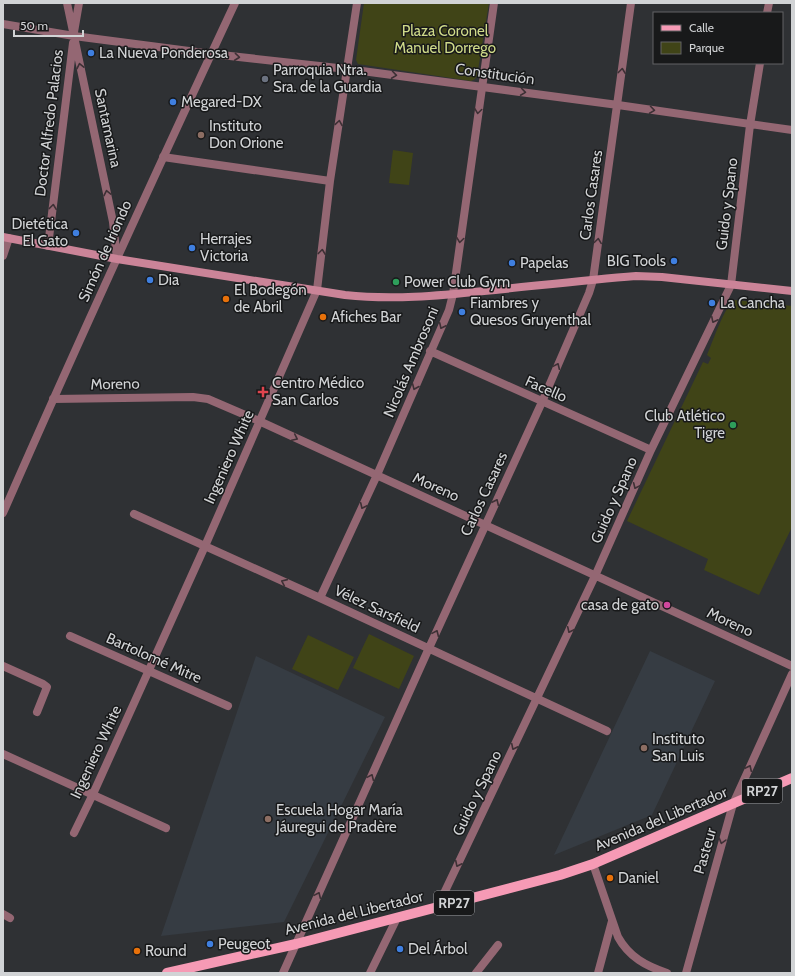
<svg xmlns="http://www.w3.org/2000/svg" width="795" height="976" font-family="Cabin,sans-serif">
  <style>
    .built { fill: #363c43 }
    .green { fill: #404417 }
    .lines { fill: none; stroke-linecap: round; stroke-linejoin: round }
    .minor { stroke: #946773; stroke-width: 8 }
    .tertiary { stroke: #946773; stroke-width: 8 }
    .secondary { stroke: #cb8498; stroke-width: 8 }
    .primary { stroke: #f69ab5; stroke-width: 10 }
    .oneway { stroke: #3d3035 }
    .shop-dot { fill: #3f7fe0; stroke: #18191a; stroke-width: 1.5 }
    .worship-dot { fill: #6b7280; stroke: #18191a; stroke-width: 1.5 }
    .education-dot { fill: #8d6e63; stroke: #18191a; stroke-width: 1.5 }
    .leisure-dot { fill: #2e9e5b; stroke: #18191a; stroke-width: 1.5 }
    .food-dot { fill: #e8710a; stroke: #18191a; stroke-width: 1.5 }
    .health-dot { fill: #e0444e; stroke: #18191a; stroke-width: 1.5 }
    .hotel-dot { fill: #d1479c; stroke: #18191a; stroke-width: 1.5 }
    .labels { text-anchor: middle; dominant-baseline: central; stroke-width: 3; stroke-linejoin: round; paint-order: stroke }
    .shield { fill: #18191a; stroke: #9a9b9d; stroke-width: 1 }
    .shield-label { font-size: 14px; font-weight: bold; fill: #d1d3d5 }
    .park-label { font-size: 15px; fill: #cfda89; stroke: #18191a }
    .poi-label { font-size: 15px; fill: #d1d3d5; stroke: #18191a; text-anchor: start }
    .street-label { font-size: 15px; fill: #d1d3d5; stroke: #18191a }
  </style>
  <rect width="100%" height="100%" fill="#2f3134"/>
  <path class="built" d="M 650,651 L 715,681 L 652,815 L 554,855 Z
    M 256,656 L 385,717 L 284,922 L 161,936 Z"/>
  <path class="green" d="M 364,3 L 489,3 L 477,76 L 475,79 L 471,81 L 358,64 L 356,60 Z
    M 393,150 L 413,153 L 409,185 L 389,183 Z
    M 735,300 L 792,306 L 792,527 L 759,595 L 704,570 L 708,559 L 627,521 L 703,362 L 708,364 L 711,358 L 707,355 C 712,344 725,304 735,300 Z
    M 369,634 L 414,656 L 399,689 L 353,668 Z
    M 308,635 L 354,657 L 338,690 L 292,669 Z"/>
  <g class="lines">
    <path class="minor" d="M 67,3 L 113,222 L 117,259
      M 767,13 L 769,3
      M 3,24 L 74,36 L 212,54 L 347,69 L 618,105 L 792,130
      M 74,32 L 79,3
      M 163,157 L 330,181
      M 48,246 L 73,43
      M 3,256 L 9,238
      M 430,351 L 651,450
      M 53,399 L 193,397 L 208,399 L 259,421 L 792,666
      M 134,514 L 320,598 L 607,731
      M 320,598 L 377,475 L 449,310 L 453,294 L 494,3
      M 70,636 L 228,706
      M 3,666 L 43,684 L 47,687 L 37,712
      M 3,754 L 166,828
      M 74,833 L 93,794 L 205,546 L 317,290 L 330,181 L 357,3
      M 593,864 L 618,937 C 629,957 646,966 667,973
      M 437,908 L 595,576 L 651,450 L 731,285 L 750,125 L 760,63
      M 3,914 L 10,918
      M 283,973 L 429,648 L 542,402 L 589,293 L 593,280 L 631,3
      M 370,973 L 397,918
      M 476,973 L 498,945
      M 598,973 L 612,921
      M 686,973 L 733,804 L 792,674"/>
    <path class="tertiary" d="M 3,513 C 78,342 156,172 235,3"/>
    <path class="secondary" d="M 3,237 L 117,259 L 345,295 C 391,300 438,296 484,291 C 535,286 585,280 636,276 L 662,277 L 792,291"/>
    <path class="primary" d="M 167,973 L 296,944 L 560,875 L 593,864 L 792,778"/>
  </g>
  <defs><path id="oneway-chevron" d="M-2-3.5L2.5 0L-2 3.5" fill="none" stroke-width="1.6" stroke-linecap="round" stroke-linejoin="round"/></defs>
  <g class="oneway">
    <use href="#oneway-chevron" transform="translate(237 57) rotate(6)"/>
    <use href="#oneway-chevron" transform="translate(80 66) rotate(-102)"/>
    <use href="#oneway-chevron" transform="translate(622 71) rotate(-83)"/>
    <use href="#oneway-chevron" transform="translate(394 75) rotate(8)"/>
    <use href="#oneway-chevron" transform="translate(523 92) rotate(8)"/>
    <use href="#oneway-chevron" transform="translate(652 110) rotate(8)"/>
    <use href="#oneway-chevron" transform="translate(478 111) rotate(98)"/>
    <use href="#oneway-chevron" transform="translate(339 123) rotate(-81)"/>
    <use href="#oneway-chevron" transform="translate(107 193) rotate(-102)"/>
    <use href="#oneway-chevron" transform="translate(53 207) rotate(-83)"/>
    <use href="#oneway-chevron" transform="translate(460 240) rotate(98)"/>
    <use href="#oneway-chevron" transform="translate(598 241) rotate(-82)"/>
    <use href="#oneway-chevron" transform="translate(322 252) rotate(-83)"/>
    <use href="#oneway-chevron" transform="translate(714 320) rotate(116)"/>
    <use href="#oneway-chevron" transform="translate(442 326) rotate(115)"/>
    <use href="#oneway-chevron" transform="translate(557 366) rotate(-66)"/>
    <use href="#oneway-chevron" transform="translate(415 387) rotate(113)"/>
    <use href="#oneway-chevron" transform="translate(295 438) rotate(25)"/>
    <use href="#oneway-chevron" transform="translate(636 486) rotate(114)"/>
    <use href="#oneway-chevron" transform="translate(496 502) rotate(-65)"/>
    <use href="#oneway-chevron" transform="translate(363 506) rotate(115)"/>
    <use href="#oneway-chevron" transform="translate(284 582) rotate(-156)"/>
    <use href="#oneway-chevron" transform="translate(570 630) rotate(115)"/>
    <use href="#oneway-chevron" transform="translate(436 633) rotate(-66)"/>
    <use href="#oneway-chevron" transform="translate(514 747) rotate(116)"/>
    <use href="#oneway-chevron" transform="translate(749 768) rotate(-65)"/>
    <use href="#oneway-chevron" transform="translate(371 777) rotate(-66)"/>
    <use href="#oneway-chevron" transform="translate(722 841) rotate(106)"/>
    <use href="#oneway-chevron" transform="translate(458 864) rotate(116)"/>
    <use href="#oneway-chevron" transform="translate(318 895) rotate(-66)"/>
  </g>
  <g class="shop-dot">
    <circle cx="91" cy="53" r="4"/>
    <circle cx="173" cy="102" r="4"/>
    <circle cx="76" cy="233" r="4"/>
    <circle cx="192" cy="248" r="4"/>
    <circle cx="674" cy="261" r="4"/>
    <circle cx="512" cy="263" r="4"/>
    <circle cx="150" cy="280" r="4"/>
    <circle cx="712" cy="303" r="4"/>
    <circle cx="462" cy="312" r="4"/>
    <circle cx="210" cy="944" r="4"/>
    <circle cx="400" cy="949" r="4"/>
  </g>
  <circle class="worship-dot" cx="265" cy="79" r="4"/>
  <g class="education-dot">
    <circle cx="201" cy="135" r="4"/>
    <circle cx="644" cy="748" r="4"/>
    <circle cx="268" cy="819" r="4"/>
  </g>
  <g class="leisure-dot">
    <circle cx="396" cy="282" r="4"/>
    <circle cx="733" cy="425" r="4"/>
  </g>
  <g class="food-dot">
    <circle cx="226" cy="299" r="4"/>
    <circle cx="323" cy="317" r="4"/>
    <circle cx="610" cy="878" r="4"/>
    <circle cx="137" cy="951" r="4"/>
  </g>
  <path class="health-dot" d="M261 386h4v4h4v4h-4v4h-4v-4h-4v-4h4z"/>
  <circle class="hotel-dot" cx="667" cy="605" r="4"/>
  <g class="labels">
    <g class="shield">
      <rect x="742" y="779" width="40" height="24" rx="3"/>
      <rect x="434" y="891" width="40" height="24" rx="3"/>
    </g>
    <g class="shield-label">
      <text x="762" y="791">RP27</text>
      <text x="454" y="903">RP27</text>
    </g>
    <g class="park-label">
      <text x="445" y="31">Plaza Coronel<tspan x="445" dy="17">Manuel Dorrego</tspan></text>
    </g>
    <g class="poi-label">
      <text x="99" y="53">La Nueva Ponderosa</text>
      <text x="273" y="70">Parroquia Ntra.<tspan x="273" dy="17">Sra. de la Guardia</tspan></text>
      <text x="181" y="102">Megared-DX</text>
      <text x="209" y="126">Instituto<tspan x="209" dy="17">Don Orione</tspan></text>
      <text x="68" y="224" text-anchor="end">Dietética<tspan x="68" dy="17">El Gato</tspan></text>
      <text x="200" y="239">Herrajes<tspan x="200" dy="17">Victoria</tspan></text>
      <text x="666" y="261" text-anchor="end">BIG Tools</text>
      <text x="520" y="263">Papelas</text>
      <text x="158" y="280">Dia</text>
      <text x="404" y="282">Power Club Gym</text>
      <text x="234" y="290">El Bodegón<tspan x="234" dy="17">de Abril</tspan></text>
      <text x="470" y="303">Fiambres y<tspan x="470" dy="17">Quesos Gruyenthal</tspan></text>
      <text x="720" y="303">La Cancha</text>
      <text x="331" y="317">Afiches Bar</text>
      <text x="272" y="383">Centro Médico<tspan x="272" dy="17">San Carlos</tspan></text>
      <text x="725" y="416" text-anchor="end">Club Atlético<tspan x="725" dy="17">Tigre</tspan></text>
      <text x="659" y="605" text-anchor="end">casa de gato</text>
      <text x="652" y="739">Instituto<tspan x="652" dy="17">San Luis</tspan></text>
      <text x="276" y="810">Escuela Hogar María<tspan x="276" dy="17">Jáuregui de Pradère</tspan></text>
      <text x="618" y="878">Daniel</text>
      <text x="218" y="944">Peugeot</text>
      <text x="408" y="949">Del Árbol</text>
      <text x="145" y="951">Round</text>
    </g>
    <g class="street-label">
      <text transform="translate(495 74) rotate(8)">Constitución</text>
      <text transform="translate(49 123) rotate(-83)">Doctor Alfredo Palacios</text>
      <text transform="translate(108 128) rotate(78)">Santamarina</text>
      <text transform="translate(591 195) rotate(-82)">Carlos Casares</text>
      <text transform="translate(727 204) rotate(-83)">Guido y Spano</text>
      <text transform="translate(105 251) rotate(-66)">Simón de Iriondo</text>
      <text transform="translate(411 362) rotate(-67)">Nicolás Ambrosoni</text>
      <text transform="translate(115 384) rotate(-1)">Moreno</text>
      <text transform="translate(546 389) rotate(24)">Facello</text>
      <text transform="translate(229 457) rotate(-66)">Ingeniero White</text>
      <text transform="translate(436 487) rotate(24)">Moreno</text>
      <text transform="translate(484 494) rotate(-65)">Carlos Casares</text>
      <text transform="translate(614 500) rotate(-66)">Guido y Spano</text>
      <text transform="translate(377 609) rotate(25)">Vélez Sarsfield</text>
      <text transform="translate(730 622) rotate(25)">Moreno</text>
      <text transform="translate(154 658) rotate(24)">Bartolomé Mitre</text>
      <text transform="translate(96 752) rotate(-65)">Ingeniero White</text>
      <text transform="translate(477 793) rotate(-64)">Guido y Spano</text>
      <text transform="translate(661 819) rotate(-23)">Avenida del Libertador</text>
      <text transform="translate(705 851) rotate(-74)">Pasteur</text>
      <text transform="translate(354 913) rotate(-14)">Avenida del Libertador</text>
    </g>
  </g>
  <rect width="795" height="976" fill="none" stroke="#d1d3d5" stroke-width="8"/>
  <rect x="653" y="12" width="130" height="52" fill="#18191a" stroke="#626365"/>
  <rect x="661" y="25" width="20" height="6" fill="#f69ab5" stroke="#626365"/>
  <text x="689" y="32" font-size="12" fill="#d1d3d5">Calle</text>
  <rect x="661" y="42" width="20" height="12" fill="#404417" stroke="#626365"/>
  <text x="689" y="52" font-size="12" fill="#d1d3d5">Parque</text>
  <path d="M14 30v6h69v-6" fill="none" stroke="#d1d3d5" stroke-width="2"/>
  <text x="20" y="30" font-size="12" fill="#d1d3d5" stroke="#18191a" stroke-width="3" paint-order="stroke">50 m</text>
</svg>
